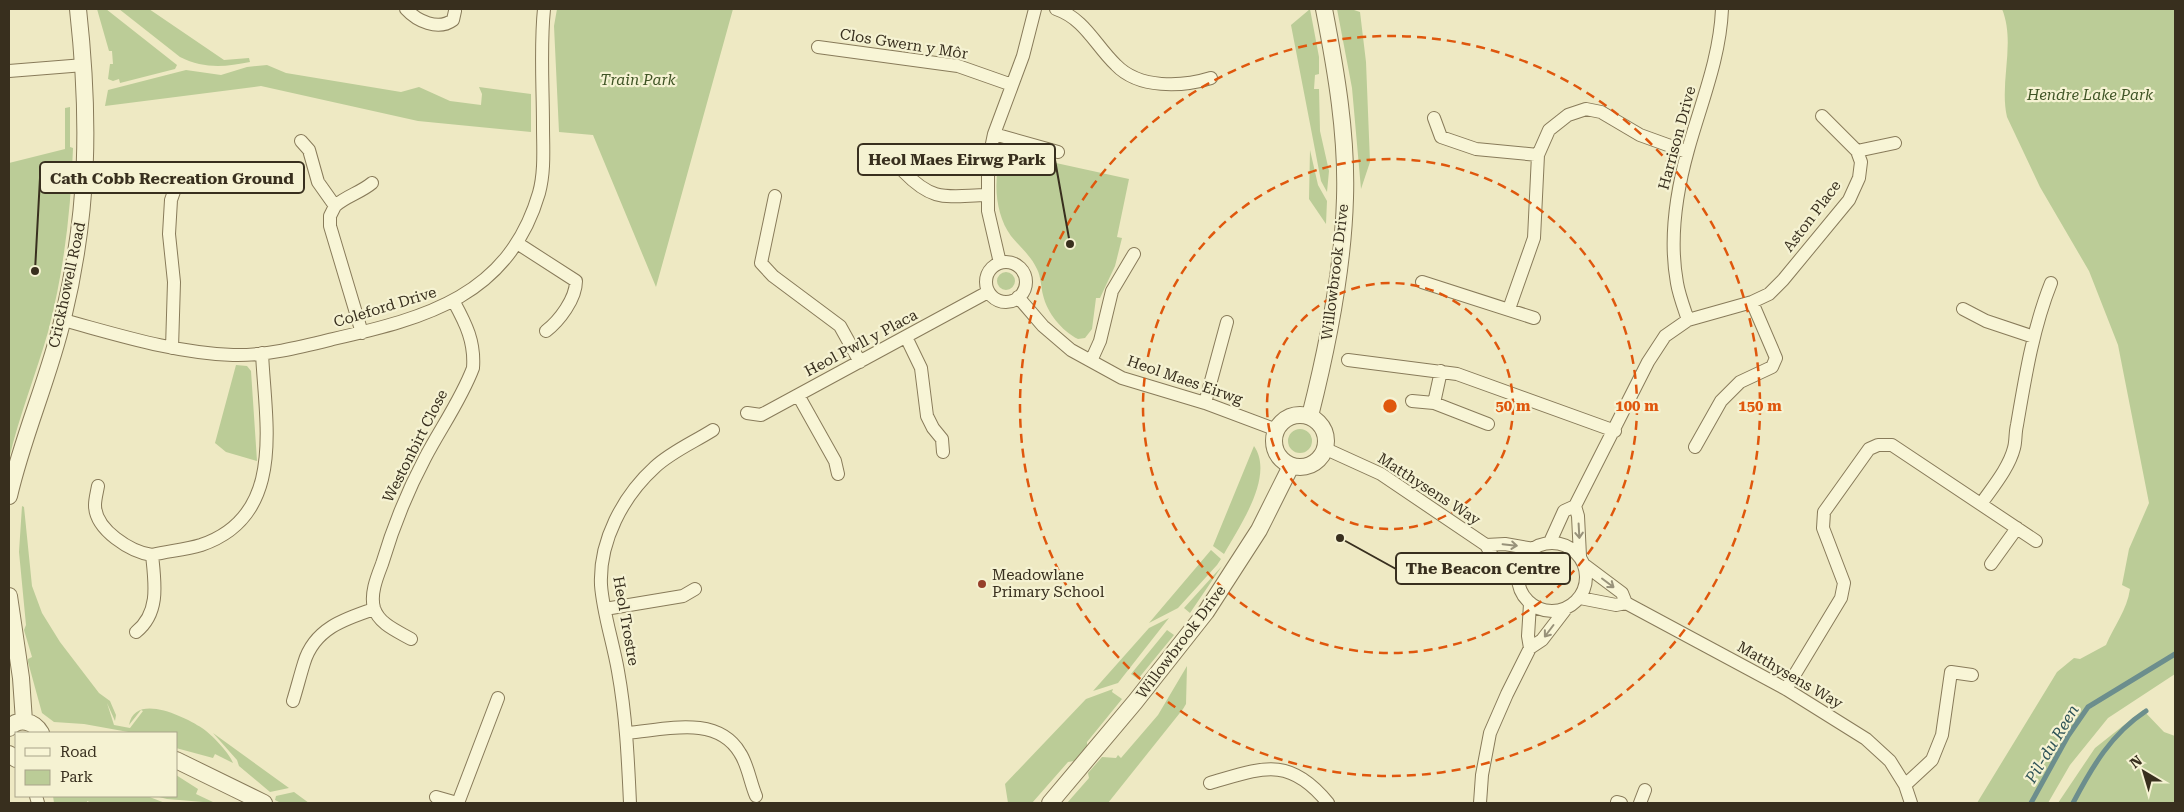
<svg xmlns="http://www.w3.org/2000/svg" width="2184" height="812" font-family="'Roboto Serif',serif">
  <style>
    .green { fill: #bbcc97 }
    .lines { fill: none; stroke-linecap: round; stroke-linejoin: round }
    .stream { stroke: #6c8e8d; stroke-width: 5 }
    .minor-casing { stroke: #887b5a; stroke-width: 14 }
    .tertiary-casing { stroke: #887b5a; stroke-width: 18 }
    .minor { stroke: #f8f5d6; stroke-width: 12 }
    .tertiary { stroke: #f8f5d6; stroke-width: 16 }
    .oneway { stroke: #98927a }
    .ring { fill: none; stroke: #df570d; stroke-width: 2.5; stroke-dasharray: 9 6 }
    .poi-dot { fill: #963f2a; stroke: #f5f2d2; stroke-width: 2 }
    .labels { text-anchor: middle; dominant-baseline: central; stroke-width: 4.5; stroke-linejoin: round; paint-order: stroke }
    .street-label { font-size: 15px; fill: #382f1e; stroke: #f5f2d2 }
    .park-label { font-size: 15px; font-style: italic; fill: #3f5425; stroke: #f5f2d2 }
    .poi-label { font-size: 15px; fill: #382f1e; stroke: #f5f2d2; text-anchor: start }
    .water-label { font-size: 16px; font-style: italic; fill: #2d5257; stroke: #f5f2d2 }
    .centre { fill: #df570d; stroke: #f5f2d2; stroke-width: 2.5 }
    .ring-label { font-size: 15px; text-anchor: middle; font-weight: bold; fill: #df570d; stroke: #f5f2d2; stroke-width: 4.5; stroke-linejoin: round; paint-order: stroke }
    .leader { fill: none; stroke: #382f1e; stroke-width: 2 }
    .callout-dot { fill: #382f1e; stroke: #f5f2d2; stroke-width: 2 }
    .callout { fill: #f5f2d2; stroke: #382f1e; stroke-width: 2 }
    .callout-label { font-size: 16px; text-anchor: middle; font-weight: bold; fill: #382f1e }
  </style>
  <rect width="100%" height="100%" fill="#eee9c3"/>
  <path class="green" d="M 97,9 L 106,9 L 177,65 L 175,69 L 120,83 L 119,79 L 113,81 L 108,79 L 110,64 L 113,64 L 112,51 L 109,51 Z
    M 119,9 L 149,9 L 224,60 L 249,58 L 250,62 C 225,67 204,69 180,57 Z
    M 557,9 L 733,9 L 656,287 L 593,135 L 559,132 L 554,26 Z
    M 1310,9 L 1319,57 L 1319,74 L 1315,75 L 1314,89 L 1319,89 L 1320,131 L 1329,171 L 1327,192 L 1321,181 L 1291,25 Z
    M 1337,9 L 1351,9 L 1360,12 L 1366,62 L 1370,162 L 1361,189 L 1352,88 Z
    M 2002,9 L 2175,9 L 2175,674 L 2108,718 L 2070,765 L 2048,803 L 1977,803 L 2057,672 L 2074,658 L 2080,659 L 2106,645 C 2114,626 2127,610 2130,589 L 2122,585 L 2129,549 L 2149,503 L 2118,345 L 2089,271 L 2040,187 L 2007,117 C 1999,82 2016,43 2002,9 Z
    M 267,65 L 286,73 L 401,92 L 419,87 L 450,101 L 481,105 L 482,94 L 479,87 L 531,94 L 531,132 L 418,121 L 261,86 L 105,106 L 108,90 L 186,70 L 221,75 L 247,67 Z
    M 70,107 L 70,147 L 73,148 C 71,210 64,271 48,332 C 36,374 19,416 9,459 L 9,163 L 65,149 L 65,108 Z
    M 1310,150 L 1318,185 L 1327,201 L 1326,224 L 1309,199 Z
    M 1006,152 L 1129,179 L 1117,237 L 1122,238 L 1115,266 L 1100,298 L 1096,298 L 1092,329 L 1085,338 L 1078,339 C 1062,331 1047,313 1043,295 C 1041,287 1041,277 1037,269 C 1031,256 1020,247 1011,236 C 995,214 993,181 1001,155 Z
    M997 281a9 9 0 1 1 18 0a9 9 0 1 1-18 0Z
    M 236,365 L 247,366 L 251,371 L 257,461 L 226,452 L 215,443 Z
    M1288 441a12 12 0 1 1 24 0a12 12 0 1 1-24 0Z
    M 1254,446 C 1275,476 1239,527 1224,554 L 1213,546 Z
    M 22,506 L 24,507 L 32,586 L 42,613 L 60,642 L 99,693 L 110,701 L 116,715 L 115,721 L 107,703 L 114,725 L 130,728 L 143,711 L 141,710 L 129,725 C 135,692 185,717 202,728 C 211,734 229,752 233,763 L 215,754 L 213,758 L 176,748 L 176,733 L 134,733 L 84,724 L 54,722 L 42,713 L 28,662 L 28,659 L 32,657 L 24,630 L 26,625 L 19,552 Z
    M 1211,550 L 1221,559 L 1217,565 L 1178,608 L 1149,623 Z
    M 1222,566 L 1190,613 L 1184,608 Z
    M 1169,618 L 1118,683 L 1093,691 L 1149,628 Z
    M 1167,630 L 1174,635 L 1138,679 L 1131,674 Z
    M 1187,666 L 1186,704 L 1183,709 L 1108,803 L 1067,803 L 1089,778 L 1088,773 L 1102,757 L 1116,758 L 1118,755 L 1121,758 L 1158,715 Z
    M 1113,689 L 1112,692 L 1122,699 L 1087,742 L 1087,746 L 1074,761 L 1068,762 L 1032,803 L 1008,803 L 1005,784 L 1086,699 Z
    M 2143,710 L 2164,732 L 2175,736 L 2175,803 L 2058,803 L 2095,748 Z
    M 213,733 L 289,788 L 270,792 L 239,766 L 237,760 Z
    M 176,775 L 198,789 L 196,794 L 215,803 L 167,799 L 155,796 L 176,796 Z
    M 294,792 L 309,803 L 281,803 L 275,800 L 276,796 Z
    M 53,796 L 147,796 L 165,803 L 92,803 L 87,801 L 87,803 L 54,803 Z"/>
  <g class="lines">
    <path class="stream" d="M 2031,803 L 2068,736 L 2088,707 L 2175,654
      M 2073,803 C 2092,767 2111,734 2146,711"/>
    <defs>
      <path id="minor" d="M 406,9 C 417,21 438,31 453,20 L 455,11
        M 1056,9 C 1085,19 1095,45 1116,65 C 1139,89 1182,87 1211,78
        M 818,47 L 958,66 L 1012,85
        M 9,71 L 84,65
        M 1434,118 L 1441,137 L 1476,149 L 1538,155
        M 994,134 L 1058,152
        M 301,141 L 309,150 L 318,182 L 335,206 L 330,216 L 330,226 L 362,333
        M 1857,151 L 1895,143
        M 904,172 C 934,203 947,196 987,195
        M 775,196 L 761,263 L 773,276 L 840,326 L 860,362
        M 335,206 C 346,196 360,193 372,183
        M 517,243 L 576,281 C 576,299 559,321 546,331
        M986 282a20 20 0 1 1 40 0a20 20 0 1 1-40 0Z
        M 1000,263 L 988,211 L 988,163 L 994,134 L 1023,56 L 1035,9
        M 1422,282 L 1534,318
        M 1018,297 L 1043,326 L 1071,350 L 1122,378 L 1205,403 L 1277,430
        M 1509,309 L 1534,238 L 1538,155 L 1549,130 L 1568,115 L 1586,109 L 1601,112 L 1640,135 L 1687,152
        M 1963,309 L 1986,321 L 2034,337
        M 63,320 C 119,335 174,353 233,355 C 266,356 301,347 333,339 C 426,318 509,296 539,193 C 545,171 543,148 543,126 C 543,87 540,47 544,9
        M 1688,320 C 1684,308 1679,295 1677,283 C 1669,239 1676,193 1688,150 C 1701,103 1720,58 1722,9
        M 906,337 L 921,368 L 927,416 L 933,428 L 942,439 L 943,452
        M 172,348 L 174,282 L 169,234 L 171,200 L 177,183
        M 1348,360 L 1457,374 L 1615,431
        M 1091,361 L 1100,341 L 1112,291 L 1134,254
        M 798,395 L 835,461 L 838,474
        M 1412,401 L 1434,403 L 1488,424
        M 1205,403 L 1227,322
        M 1434,403 L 1441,371
        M 747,413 L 761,415 L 988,292
        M 1695,447 L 1721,401 L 1740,382 L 1772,367 L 1776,358 L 1752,302
        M 1326,449 L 1381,474 L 1486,545 L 1495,561 L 1518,580
        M 98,486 C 97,492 95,499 95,505 C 95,530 131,552 152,555 C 168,551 185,550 201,545 C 287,516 265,422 262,353
        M 1981,504 C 1992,488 2009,468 2014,448 C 2016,441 2015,433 2017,425 C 2025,378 2033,328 2051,283
        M 1575,506 L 1578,516 L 1580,556
        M 1550,542 L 1564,511 L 1575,506 L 1648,362 L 1665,336 L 1688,320 L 1752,302 L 1769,294 L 1783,280 L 1849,200 L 1859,178 L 1861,162 L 1857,151 L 1822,116
        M1518 577a34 34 0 1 1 68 0a34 34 0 1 1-68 0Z
        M 1486,545 L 1505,544 L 1534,549
        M 1991,564 L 2017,528
        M 1586,566 L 1622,593 L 1626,603 L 1786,689 L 1866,739 L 1890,761 L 1905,785 L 1911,803
        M 1580,598 L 1616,605 L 1626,603
        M 605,609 L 683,596 L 695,589
        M 136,632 C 160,613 155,583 152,555
        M 411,639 C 397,631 379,624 374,608 C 370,594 377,577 382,564 C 393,527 407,492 425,458 C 440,429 461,400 473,368 C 475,342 466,324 454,302
        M 1530,648 L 1528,636 L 1530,604
        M 1786,689 L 1841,598 L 1844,583 L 1823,528 L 1824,512 L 1869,449 L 1878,445 L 1892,445 L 2036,541
        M 293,701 C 297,688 300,676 304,663 C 314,629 344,619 374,609
        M 627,733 C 664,730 717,714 740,753 C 748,765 750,782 756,796
        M 1210,783 C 1262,768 1289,755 1328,803
        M 1905,785 L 1932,760 L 1942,735 L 1951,672 L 1972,675
        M 36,796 L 38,803
        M 436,797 L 457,803
        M 1617,802 L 1621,803
        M 458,803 L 498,698
        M 630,803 C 628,759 626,715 618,671 C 613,642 603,613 601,585 C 599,541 623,496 655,467 C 671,452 694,442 713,430
        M 1480,803 L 1482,775 L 1490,733 L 1507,694 L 1530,648 L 1542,640 L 1565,610
        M 1640,803 L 1645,790"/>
      <path id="tertiary" d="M1274 441a26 26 0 1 1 52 0a26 26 0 1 1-52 0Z
        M 1310,416 C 1328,345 1343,271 1345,198 C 1347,134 1336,71 1324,9
        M 9,496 C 23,435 49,378 63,318 C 89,211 90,118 78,9
        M 9,596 L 21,678 L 24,721
        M 9,728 C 19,717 34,721 41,733
        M 9,754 L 16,759
        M 176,760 L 264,803
        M 1050,803 L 1135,702 L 1206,612 L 1259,530 L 1291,466"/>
    </defs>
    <use href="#minor" class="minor-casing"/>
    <use href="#tertiary" class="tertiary-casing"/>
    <use href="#minor" class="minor"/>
    <use href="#tertiary" class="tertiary"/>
  </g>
  <defs><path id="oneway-shaft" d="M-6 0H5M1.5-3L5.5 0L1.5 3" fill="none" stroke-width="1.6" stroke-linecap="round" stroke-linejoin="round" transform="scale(1.25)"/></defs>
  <g class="oneway">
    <use href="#oneway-shaft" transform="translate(1579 531) rotate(87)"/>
    <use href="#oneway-shaft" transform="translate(1510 545) rotate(6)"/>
    <use href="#oneway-shaft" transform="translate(1608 583) rotate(37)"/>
    <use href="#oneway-shaft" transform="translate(1549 631) rotate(127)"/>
  </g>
  <g class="ring">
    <circle cx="1390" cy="406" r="123"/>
    <circle cx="1390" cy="406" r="247"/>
    <circle cx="1390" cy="406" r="370"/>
  </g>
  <circle class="poi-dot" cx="982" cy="584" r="5"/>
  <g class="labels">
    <g class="street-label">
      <text transform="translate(904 44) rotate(9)">Clos Gwern y Môr</text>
      <text transform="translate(1677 138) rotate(-75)">Harrison Drive</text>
      <text transform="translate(1812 216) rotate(-53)">Aston Place</text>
      <text transform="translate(1335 272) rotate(-83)">Willowbrook Drive</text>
      <text transform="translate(67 285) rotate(-78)">Crickhowell Road</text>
      <text transform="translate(385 307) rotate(-17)">Coleford Drive</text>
      <text transform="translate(861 343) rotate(-28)">Heol Pwll y Placa</text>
      <text transform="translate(1185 380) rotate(19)">Heol Maes Eirwg</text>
      <text transform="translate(415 446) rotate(-63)">Westonbirt Close</text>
      <text transform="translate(1429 489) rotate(33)">Matthysens Way</text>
      <text transform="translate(626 621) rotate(80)">Heol Trostre</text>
      <text transform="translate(1181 642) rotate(-53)">Willowbrook Drive</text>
      <text transform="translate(1790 675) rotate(30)">Matthysens Way</text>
    </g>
    <g class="park-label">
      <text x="638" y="80">Train Park</text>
      <text x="2090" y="95">Hendre Lake Park</text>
    </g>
    <g class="poi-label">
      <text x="992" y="575">Meadowlane<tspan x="992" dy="17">Primary School</tspan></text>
    </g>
    <g class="water-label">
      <text transform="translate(2052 744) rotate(-59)">Pil-du Reen</text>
    </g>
  </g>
  <circle cx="1390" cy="406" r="8" class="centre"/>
  <g class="ring-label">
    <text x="1513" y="411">50 m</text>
    <text x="1637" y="411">100 m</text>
    <text x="1760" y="411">150 m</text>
  </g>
  <path class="leader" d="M1070 244L1055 160M35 271L40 178M1340 538L1396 569"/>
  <g class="callout-dot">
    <circle cx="1070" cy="244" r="5"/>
    <circle cx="35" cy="271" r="5"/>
    <circle cx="1340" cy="538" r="5"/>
  </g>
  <g class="callout">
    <rect x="858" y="144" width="197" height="31" rx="5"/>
    <rect x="40" y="162" width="264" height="31" rx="5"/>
    <rect x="1396" y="553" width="174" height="31" rx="5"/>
  </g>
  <g class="callout-label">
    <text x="957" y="165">Heol Maes Eirwg Park</text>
    <text x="172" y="184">Cath Cobb Recreation Ground</text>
    <text x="1483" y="574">The Beacon Centre</text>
  </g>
  <rect width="2184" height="812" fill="none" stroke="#382f1e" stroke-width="20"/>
  <rect x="15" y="732" width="162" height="65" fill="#f5f2d2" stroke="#a9a48a"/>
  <rect x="25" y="748" width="25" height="8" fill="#f8f5d6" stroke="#a9a48a"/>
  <text x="60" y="757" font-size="15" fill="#382f1e">Road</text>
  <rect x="25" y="770" width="25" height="15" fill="#bbcc97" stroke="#a9a48a"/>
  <text x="60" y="782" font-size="15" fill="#382f1e">Park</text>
  <g transform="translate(2144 772) rotate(322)" stroke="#f5f2d2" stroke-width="4" paint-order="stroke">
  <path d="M0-4L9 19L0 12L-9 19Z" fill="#382f1e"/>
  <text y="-8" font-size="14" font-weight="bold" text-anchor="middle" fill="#382f1e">N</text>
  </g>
</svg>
